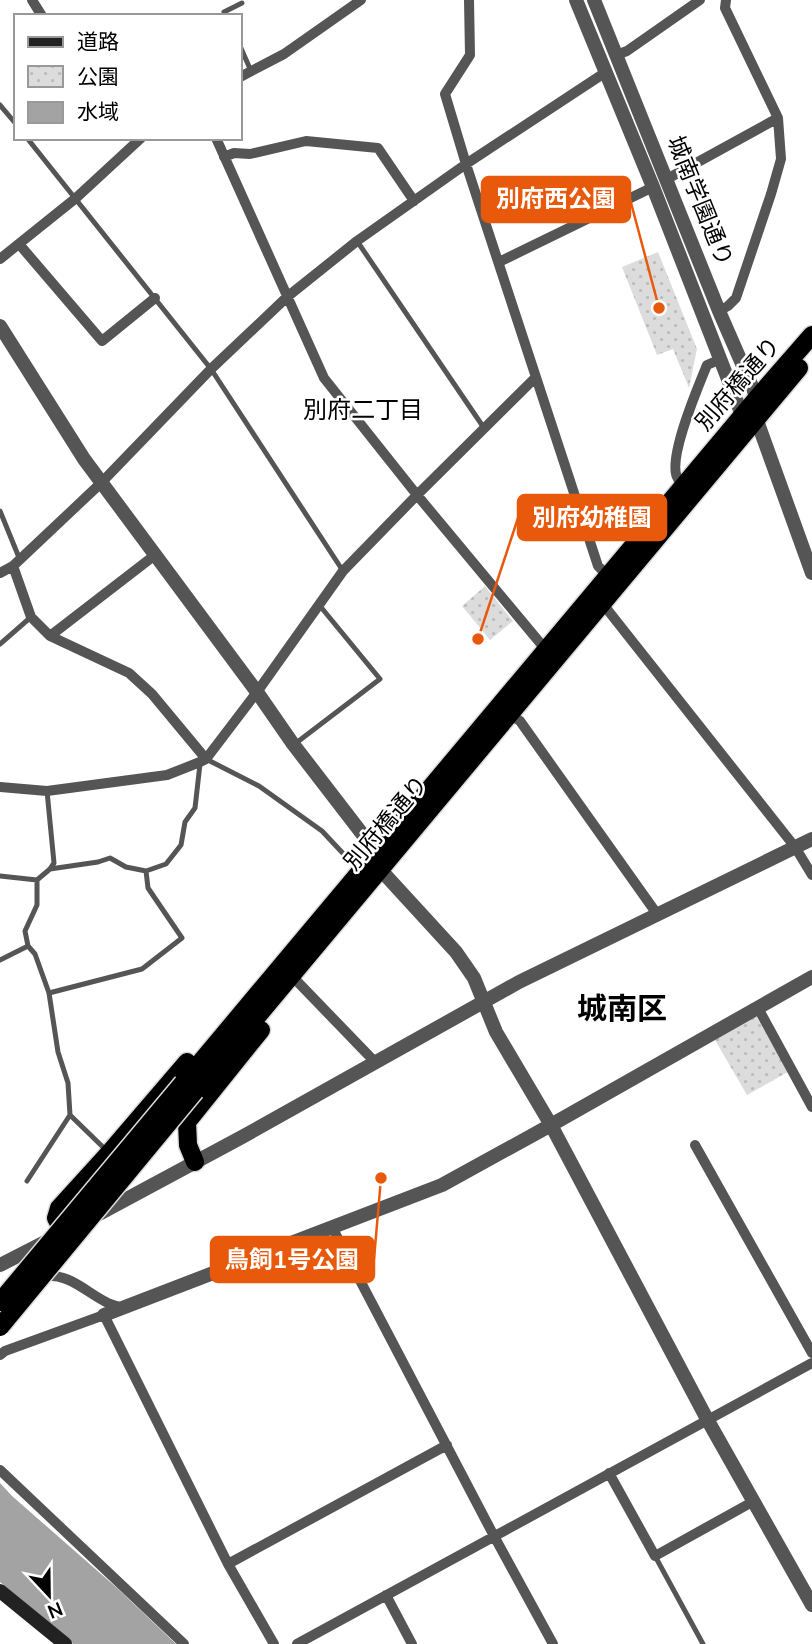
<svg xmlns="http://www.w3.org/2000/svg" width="812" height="1644" font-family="'Nunito Sans','Noto Sans JP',sans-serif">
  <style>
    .park { fill: url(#park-dots) }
    .water { fill: #a3a3a3 }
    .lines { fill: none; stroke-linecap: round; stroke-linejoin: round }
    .trunk-casing { stroke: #dbdbdb; stroke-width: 21 }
    .service { stroke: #555; stroke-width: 5 }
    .minor { stroke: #555; stroke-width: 10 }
    .tertiary { stroke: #555; stroke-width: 14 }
    .secondary { stroke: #222; stroke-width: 14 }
    .trunk { stroke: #000; stroke-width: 18 }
    .trunk-bridge-casing { stroke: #dbdbdb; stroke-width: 21; stroke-linecap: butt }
    .trunk-bridge { stroke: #000; stroke-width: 18 }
    .labels { text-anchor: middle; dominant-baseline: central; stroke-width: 5; stroke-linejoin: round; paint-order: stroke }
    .street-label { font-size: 23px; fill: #000; stroke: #fff }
    .neighbourhood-label { font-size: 24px; fill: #000; stroke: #fff }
    .district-label { font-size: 30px; font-weight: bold; fill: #000; stroke: #fff }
    .leader { fill: none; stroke: #e8590c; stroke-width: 2.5 }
    .callout-dot { fill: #e8590c; stroke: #fff; stroke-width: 2.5 }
    .callout { fill: #e8590c; stroke: #e8590c; stroke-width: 2.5 }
    .callout-label { font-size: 24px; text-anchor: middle; font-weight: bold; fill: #fff }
  </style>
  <defs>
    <pattern id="park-dots" width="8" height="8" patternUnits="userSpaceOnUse" patternTransform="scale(1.75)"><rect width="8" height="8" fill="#dcdcdc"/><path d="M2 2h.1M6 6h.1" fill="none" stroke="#bbb" stroke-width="1.8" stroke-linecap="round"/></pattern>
  </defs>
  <rect width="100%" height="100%" fill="#fff"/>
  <path class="park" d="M 658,252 L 697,349 L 689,388 L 673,349 L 657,355 L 622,267 Z
    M 485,586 L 513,621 L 490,640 L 462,606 Z
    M 756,1016 L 788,1072 L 747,1095 L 715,1040 Z"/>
  <path class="water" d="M 0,1483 L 12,1496 L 117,1588 L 176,1644 L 73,1644 L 0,1582 Z"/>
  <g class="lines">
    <defs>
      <path id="trunk" d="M 183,1083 L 757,398 L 812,335
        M 195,1091 L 799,368
        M 195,1162 L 188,1145 L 187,1122 L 261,1030
        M 64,1233 L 56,1218 L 59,1208 L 109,1153 L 187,1062"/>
    </defs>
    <use href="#trunk" class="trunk-casing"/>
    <path class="service" d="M 226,16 L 224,12 L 242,3
      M 240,46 L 251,71
      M 0,105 L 16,124
      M 27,138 L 211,369 L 343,571
      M 357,241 L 484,428
      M 0,511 L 20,560
      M 0,644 L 31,617
      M 296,743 L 380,679 L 320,606
      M 206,759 L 259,786 L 322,831 L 352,863 L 363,862
      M 50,869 L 98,862 L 110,858 L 126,867 L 146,871
      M 0,876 L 37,880
      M 0,960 L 28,946 L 25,931 L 37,905 L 37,880 L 50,869 L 54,863 L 47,791
      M 49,993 L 142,969 L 182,938 L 148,888 L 146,871 L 166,864 L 181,845 L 185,822 L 195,808 L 200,764
      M 70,1115 L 107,1151
      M 27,1181 L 70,1115 L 68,1083 L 58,1052 L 49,993 L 35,954 L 28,946
      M 655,1556 L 703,1644"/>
    <path class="minor" d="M 32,0 L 42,16
      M 469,0 L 470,55 L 445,94 L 466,164 L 598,566 L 608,576 L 607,581
      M 616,55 L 627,51 L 700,0
      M 242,76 L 284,54 L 361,0
      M 216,138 L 324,378 L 417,495 L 546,650
      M 224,157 L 234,153 L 250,154 L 306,141 L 378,148 L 414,201
      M 667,179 L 778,118
      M 19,244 L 102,341 L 155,298
      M 0,259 L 76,198 L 141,138
      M 499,262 L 653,187
      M 719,311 L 728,306 L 736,298 L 771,194 L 781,159 L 778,118 L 725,8 L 726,0
      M 683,486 C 681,483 678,480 677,477 C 668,457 698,387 707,365 L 721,359
      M 13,566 L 31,617 L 50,636 L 129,673 L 152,694 L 206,759
      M 0,573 L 13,566 L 101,483 L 211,369 L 287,297 L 357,241 L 466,164 L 606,72
      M 603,601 L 603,604 L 610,613 L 795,847 L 812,875
      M 50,636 L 155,555
      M 509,714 L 520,721 L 657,914
      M 0,787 L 47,791 L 167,775 L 200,762 L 206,759 L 257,692 L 343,571 L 417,495 L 536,377
      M 291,975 L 376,1063
      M 758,1008 L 812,1107
      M 695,1145 L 812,1353
      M 332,1227 L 494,1536 L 553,1644
      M 42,1276 C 70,1273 84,1291 106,1302 C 111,1305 117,1306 123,1308
      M 0,1355 L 5,1351 L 104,1315 L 228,1564 L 274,1644
      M 0,1470 L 184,1644
      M 609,1473 L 655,1556 L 754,1501
      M 228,1564 L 447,1445
      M 386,1595 L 412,1644
      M 297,1644 L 812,1363"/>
    <path class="tertiary" d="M 576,0 L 653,187 L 742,415 L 749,417
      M 594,0 L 719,311 L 757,398 L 756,418 L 812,573
      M 0,326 L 84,459 L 257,692 L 293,744 L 370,844 L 370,861 L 379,868 L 456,952 L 474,978 L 496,1032 L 551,1125 L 707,1419 L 812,1605
      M 95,1216 L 242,1137 L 519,982 L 812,839
      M 0,1265 L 49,1240
      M 104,1315 L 442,1185 L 551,1125 L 812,977"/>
    <path class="secondary" d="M 0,1591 L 65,1644"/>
    <use href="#trunk" class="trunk"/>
    <defs>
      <path id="trunk-bridge" d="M 0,1302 L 183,1083
        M 0,1327 L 195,1091"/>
    </defs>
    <use href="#trunk-bridge" class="trunk-bridge-casing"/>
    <use href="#trunk-bridge" class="trunk-bridge"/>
  </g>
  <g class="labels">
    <g class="street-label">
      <text transform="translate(700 201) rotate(68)">城南学園通り</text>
      <text transform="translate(738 384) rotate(-49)">別府橋通り</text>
      <text transform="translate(386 823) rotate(-50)">別府橋通り</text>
    </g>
    <g class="neighbourhood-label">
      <text x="363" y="410">別府二丁目</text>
    </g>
    <g class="district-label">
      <text x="622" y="1009">城南区</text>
    </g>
  </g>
  <path class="leader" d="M659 308L630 199M478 639L518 518M381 1178L374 1259"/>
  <g class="callout-dot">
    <circle cx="659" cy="308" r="7"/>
    <circle cx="478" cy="639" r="7"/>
    <circle cx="381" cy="1178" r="7"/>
  </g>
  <g class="callout">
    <rect x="482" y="177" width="148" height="45" rx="7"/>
    <rect x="518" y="495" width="148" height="45" rx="7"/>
    <rect x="211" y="1237" width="163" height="45" rx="7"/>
  </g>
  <g class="callout-label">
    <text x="556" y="207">別府西公園</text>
    <text x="592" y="526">別府幼稚園</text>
    <text x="292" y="1268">鳥飼1号公園</text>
  </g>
  <rect x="14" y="14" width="228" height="126" fill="#ffffff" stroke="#999999" stroke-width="2"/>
  <rect x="28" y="37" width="35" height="10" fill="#222222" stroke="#999999" stroke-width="2"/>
  <text x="77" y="49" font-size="21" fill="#000000">道路</text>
  <rect x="28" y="66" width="35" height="21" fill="url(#park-dots)" stroke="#999999" stroke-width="2"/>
  <text x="77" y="84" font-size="21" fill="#000000">公園</text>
  <rect x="28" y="102" width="35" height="21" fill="#a3a3a3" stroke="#999999" stroke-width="2"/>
  <text x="77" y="119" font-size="21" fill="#000000">水域</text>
  <g transform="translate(49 1595) rotate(158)" stroke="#ffffff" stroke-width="5" paint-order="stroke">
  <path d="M0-5L12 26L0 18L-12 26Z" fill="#000000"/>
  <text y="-10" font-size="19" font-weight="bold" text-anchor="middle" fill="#000000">N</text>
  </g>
</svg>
